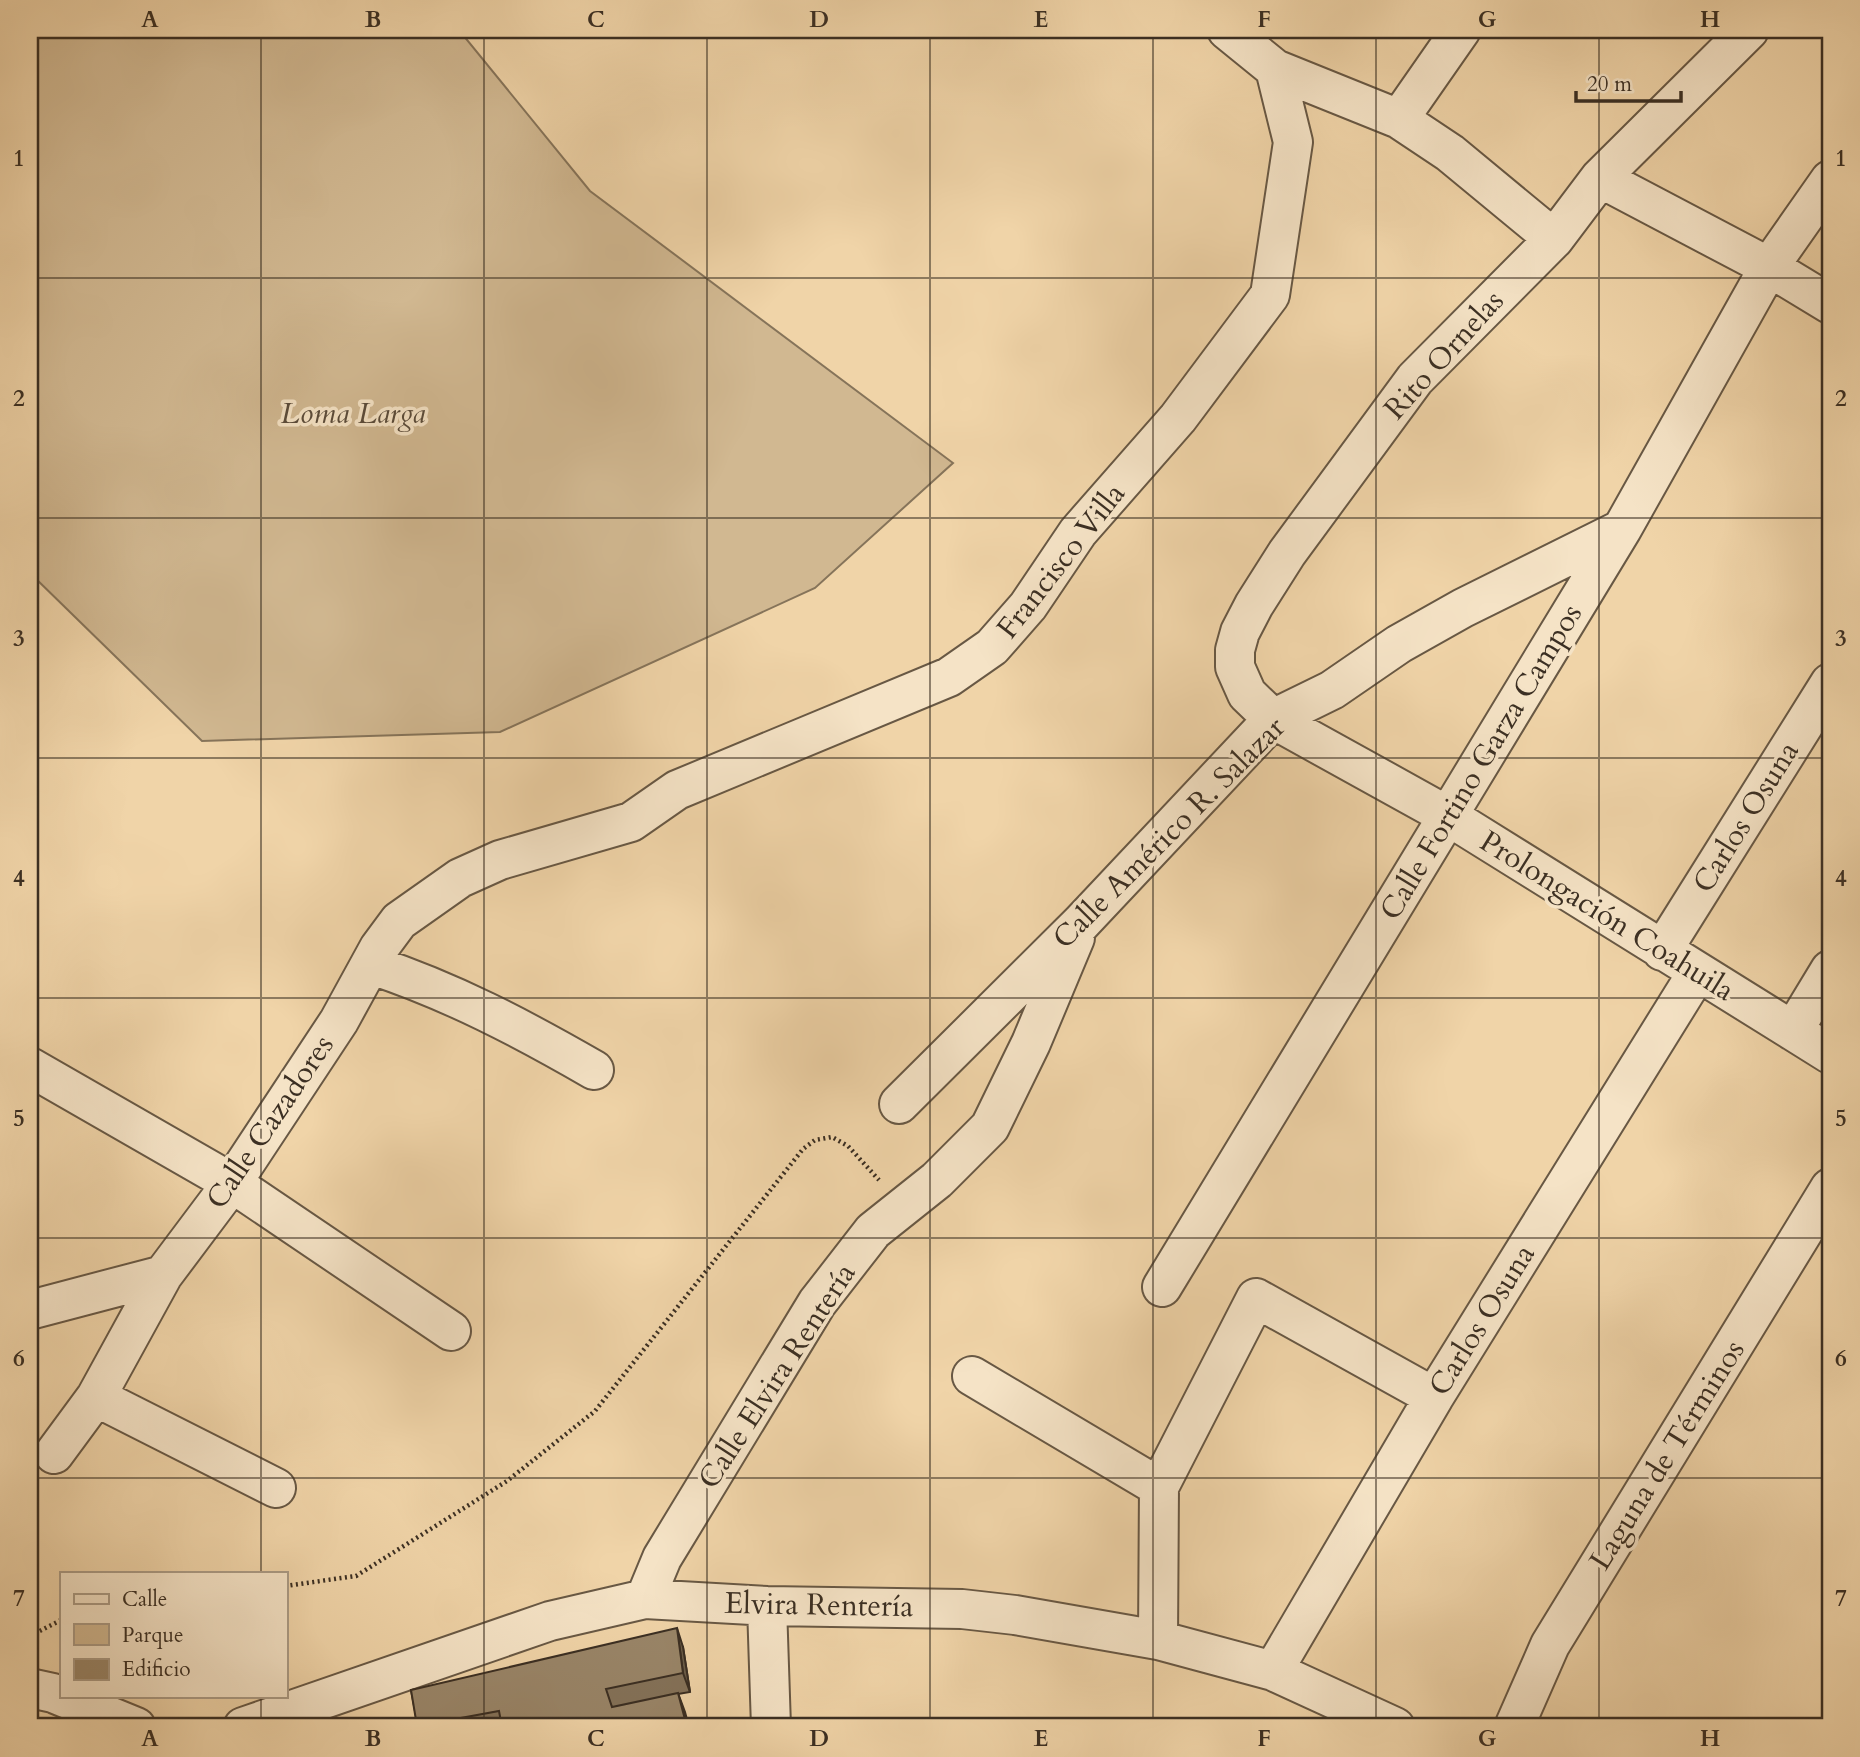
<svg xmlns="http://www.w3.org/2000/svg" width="1860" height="1757" font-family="Cardo,serif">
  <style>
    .green { fill: #d1b891; stroke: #86745a; stroke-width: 2 }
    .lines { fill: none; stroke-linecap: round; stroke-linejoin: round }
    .minor-casing { stroke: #685844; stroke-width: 42 }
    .path { stroke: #3b2f23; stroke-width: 4.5; stroke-dasharray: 2 3.5; stroke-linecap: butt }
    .minor { stroke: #f5e3c6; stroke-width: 38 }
    .wall { fill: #847259; stroke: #3b2f23; stroke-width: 2 }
    .shaded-wall { fill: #6b5d49; stroke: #3b2f23; stroke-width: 2 }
    .building { fill: #998568; stroke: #3b2f23; stroke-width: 2 }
    .grid { fill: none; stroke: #3b2f23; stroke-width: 2; stroke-opacity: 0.55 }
    .labels { text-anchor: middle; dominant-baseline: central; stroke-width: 7; stroke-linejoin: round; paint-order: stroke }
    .street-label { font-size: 30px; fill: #3b2f23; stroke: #f5e3c6 }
    .park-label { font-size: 30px; font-style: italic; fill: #594a39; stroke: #f5e3c6 }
    .neatline { fill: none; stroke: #3b2f23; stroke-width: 2.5 }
    .grid-label { font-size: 23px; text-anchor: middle; font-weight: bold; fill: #3b2f23 }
  </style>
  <rect width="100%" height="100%" fill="#f0d4a8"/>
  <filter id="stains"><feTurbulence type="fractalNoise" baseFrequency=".00286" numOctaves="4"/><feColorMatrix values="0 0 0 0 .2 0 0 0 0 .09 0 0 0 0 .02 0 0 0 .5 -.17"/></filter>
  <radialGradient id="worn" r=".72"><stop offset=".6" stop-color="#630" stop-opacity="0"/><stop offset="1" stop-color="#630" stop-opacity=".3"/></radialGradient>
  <path class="green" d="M 30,30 L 459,30 L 590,191 L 953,463 L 815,588 L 500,732 L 202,741 L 30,573 Z"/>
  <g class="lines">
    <defs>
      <path id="minor" d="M 1227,30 L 1275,69 L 1399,119 L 1450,153 L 1554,239
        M 1749,30 L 1600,178 L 1554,239 L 1415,379 L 1287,553 L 1254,605 L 1240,632 L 1235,650 L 1235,667 L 1247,694 L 1273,719 L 1448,816 L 1830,1054
        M 1399,119 L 1461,30
        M 1600,178 L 1769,267 L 1830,304
        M 1662,951 L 1830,683
        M 372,965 C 453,992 521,1028 594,1070
        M 1793,1031 L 1830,970
        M 30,1067 L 232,1183 L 451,1331
        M 899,1104 L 1081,923 L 1273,719 L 1332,690 L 1399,644 L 1463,608 L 1622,529
        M 1162,1287 L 1622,529 L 1769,267 L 1830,180
        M 30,1310 L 163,1275
        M 972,1376 L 1159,1487
        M 96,1397 L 276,1488
        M 54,1454 L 96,1397 L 163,1275 L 232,1183 L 339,1021 L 379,948 L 399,921 L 460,878 L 500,860 L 631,822 L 677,790 L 949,677 L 992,647 L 1028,606 L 1078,532 L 1178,418 L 1270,295 L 1293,142 L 1275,69
        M 645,1599 L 662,1558 L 817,1303 L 873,1231 L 937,1180 L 990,1127 L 1031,1043 L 1075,938
        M 767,1606 L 771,1727
        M 1158,1640 L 1159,1487 L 1256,1298 L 1434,1397
        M 1273,1671 L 1434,1397 L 1697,973
        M 30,1688 L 53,1693 L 136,1727
        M 243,1727 L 550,1621 L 645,1599 L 767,1606 L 962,1609 L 1015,1615 L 1158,1640 L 1273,1671 L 1395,1727
        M 1514,1727 L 1550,1645 L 1830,1188"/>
    </defs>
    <use href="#minor" class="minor-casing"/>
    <path class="path" d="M 285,1586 L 356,1576 L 507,1481 L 595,1411 L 803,1149 L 815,1140 L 832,1137 L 848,1146 L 879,1180
      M 30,1636 L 61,1620"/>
    <use href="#minor" class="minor"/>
  </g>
  <path class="wall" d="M 683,1647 L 690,1692 L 678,1694 L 689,1727 L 418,1727 L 411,1690 Z"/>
  <path class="shaded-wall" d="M 677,1628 L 683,1647 L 690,1692 L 683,1673 Z
    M 678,1693 L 685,1712 L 689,1727 L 687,1727 Z"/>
  <path class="building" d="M 677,1628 L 683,1673 L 606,1689 L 612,1707 L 678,1693 L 687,1727 L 502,1727 L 499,1711 L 417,1726 L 411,1690 Z"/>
  <path class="grid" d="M 261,30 L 261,1573M 484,30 L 484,1727M 707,30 L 707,1727M 930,30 L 930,1727M 1153,30 L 1153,1727M 1376,30 L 1376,1727M 1599,30 L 1599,1727M 30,278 L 1830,278M 30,518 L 1830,518M 30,758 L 1830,758M 30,998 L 1830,998M 30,1238 L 1830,1238M 30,1478 L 1830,1478M 261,1696 L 261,1727"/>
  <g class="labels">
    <g class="street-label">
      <text transform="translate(1444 355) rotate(-48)">Rito Ornelas</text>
      <text transform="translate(1061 561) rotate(-52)">Francisco Villa</text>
      <text transform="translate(1481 762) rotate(-59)">Calle Fortino Garza Campos</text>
      <text transform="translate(1746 817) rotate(-58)">Carlos Osuna</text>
      <text transform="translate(1169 833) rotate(-45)">Calle Américo R. Salazar</text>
      <text transform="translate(1607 916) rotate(32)">Prolongación Coahuila</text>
      <text transform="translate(270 1122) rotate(-56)">Calle Cazadores</text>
      <text transform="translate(1482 1320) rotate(-58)">Carlos Osuna</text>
      <text transform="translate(777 1376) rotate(-57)">Calle Elvira Rentería</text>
      <text transform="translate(1667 1455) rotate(-58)">Laguna de Términos</text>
      <text transform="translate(819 1605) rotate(1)">Elvira Rentería</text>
    </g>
    <g class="park-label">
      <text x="353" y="413">Loma Larga</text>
    </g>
  </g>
  <rect width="1860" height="1757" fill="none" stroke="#f0d4a8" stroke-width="77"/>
  <rect x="60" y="1572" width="228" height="126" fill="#f5e3c6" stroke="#ab9b85" stroke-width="2"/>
  <rect x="74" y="1594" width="35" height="10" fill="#f5e3c6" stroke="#ab9b85" stroke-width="2"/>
  <text x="122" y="1606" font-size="21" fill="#3b2f23">Calle</text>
  <rect x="74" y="1624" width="35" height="21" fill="#d1b891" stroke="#ab9b85" stroke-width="2"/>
  <text x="122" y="1642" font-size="21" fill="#3b2f23">Parque</text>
  <rect x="74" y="1659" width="35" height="21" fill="#998568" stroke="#ab9b85" stroke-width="2"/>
  <text x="122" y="1676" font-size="21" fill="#3b2f23">Edificio</text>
  <path d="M1576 91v10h105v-10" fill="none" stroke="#3b2f23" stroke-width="3.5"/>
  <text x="1587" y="91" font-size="21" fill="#3b2f23" stroke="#f5e3c6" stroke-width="5" paint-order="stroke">20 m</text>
  <rect x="38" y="38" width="1784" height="1680" class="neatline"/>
  <g class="grid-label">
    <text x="150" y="27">A</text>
    <text x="373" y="27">B</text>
    <text x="596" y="27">C</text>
    <text x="819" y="27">D</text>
    <text x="1041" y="27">E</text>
    <text x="1264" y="27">F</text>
    <text x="1487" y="27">G</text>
    <text x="1710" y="27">H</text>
    <text x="19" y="166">1</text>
    <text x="1841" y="166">1</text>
    <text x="19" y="406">2</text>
    <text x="1841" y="406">2</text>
    <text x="19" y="646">3</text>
    <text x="1841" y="646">3</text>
    <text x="19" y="886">4</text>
    <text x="1841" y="886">4</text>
    <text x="19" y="1126">5</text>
    <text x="1841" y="1126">5</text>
    <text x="19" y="1366">6</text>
    <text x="1841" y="1366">6</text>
    <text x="19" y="1606">7</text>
    <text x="1841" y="1606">7</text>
    <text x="150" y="1746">A</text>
    <text x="373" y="1746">B</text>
    <text x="596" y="1746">C</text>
    <text x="819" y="1746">D</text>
    <text x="1041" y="1746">E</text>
    <text x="1264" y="1746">F</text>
    <text x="1487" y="1746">G</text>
    <text x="1710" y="1746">H</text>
  </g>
  <rect width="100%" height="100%" filter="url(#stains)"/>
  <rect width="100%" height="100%" fill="url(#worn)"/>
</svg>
